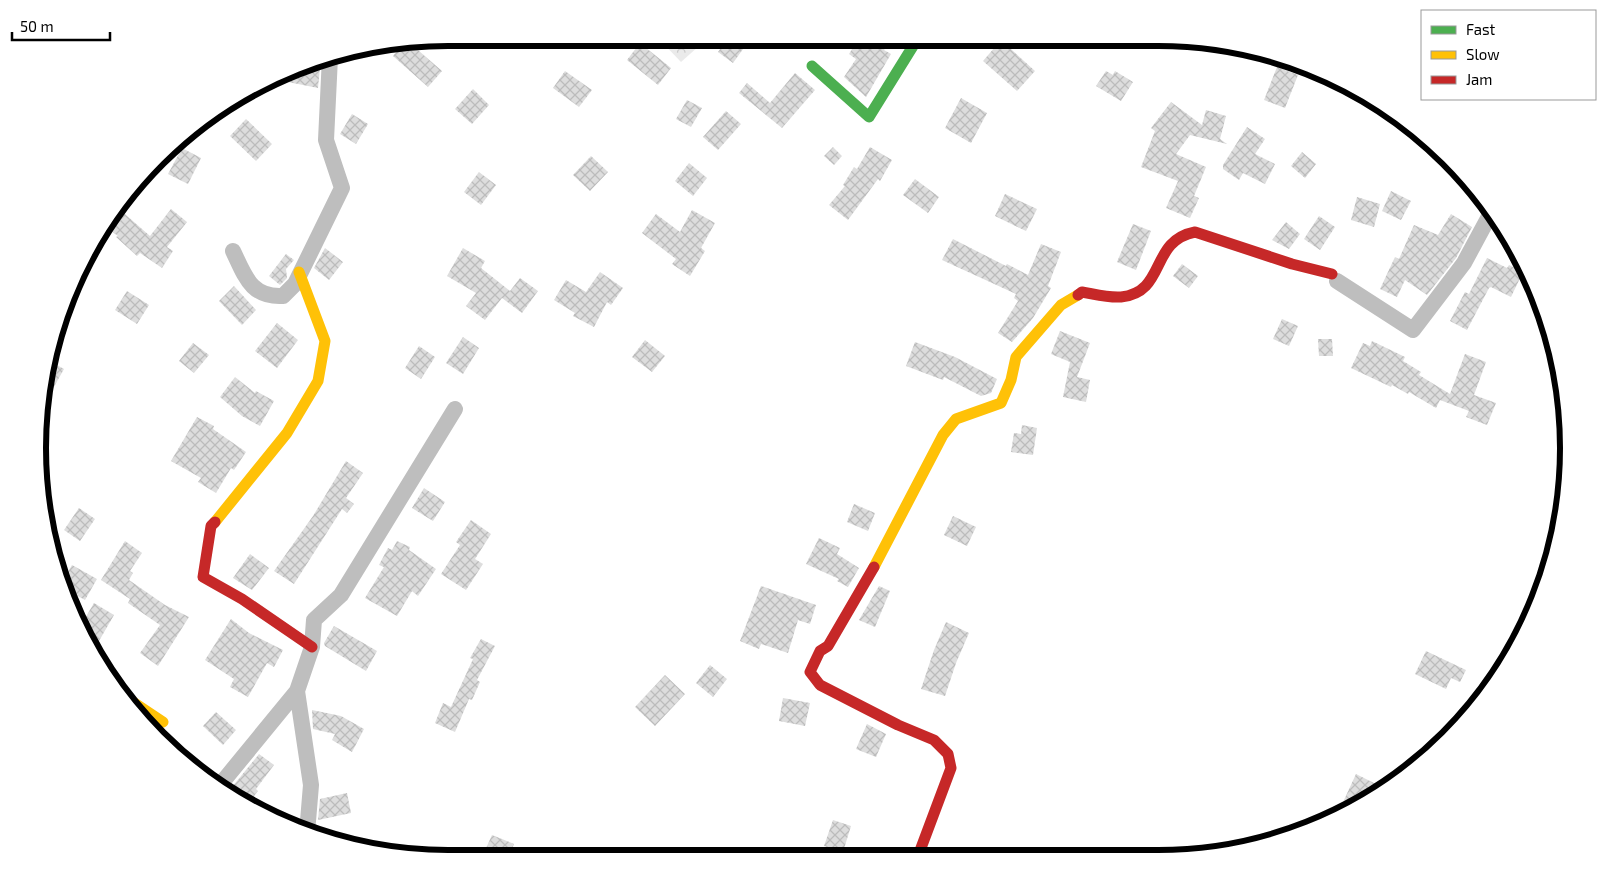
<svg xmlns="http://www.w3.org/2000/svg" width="1606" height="896" font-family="'Exo 2',sans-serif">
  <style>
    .forest { fill: url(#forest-crowns) }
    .building { fill: url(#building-cross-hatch) }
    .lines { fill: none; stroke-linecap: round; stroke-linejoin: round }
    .street { stroke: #bebebe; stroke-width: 16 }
    .fast { stroke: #4caf50; stroke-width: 11 }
    .slow { stroke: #ffc107; stroke-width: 11 }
    .jam { stroke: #c62828; stroke-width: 11 }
    .rim { fill: none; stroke: #000; stroke-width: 6 }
  </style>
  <defs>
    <pattern id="forest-crowns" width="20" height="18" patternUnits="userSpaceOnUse" patternTransform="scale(1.25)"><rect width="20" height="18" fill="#eaeaea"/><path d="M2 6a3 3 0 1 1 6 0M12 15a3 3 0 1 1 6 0" fill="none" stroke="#c7c7c7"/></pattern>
    <pattern id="building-cross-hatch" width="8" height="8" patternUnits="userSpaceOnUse" patternTransform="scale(1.25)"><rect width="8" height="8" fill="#ddd"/><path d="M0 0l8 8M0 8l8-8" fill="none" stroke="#bcbcbc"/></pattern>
  </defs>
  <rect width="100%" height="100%" fill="#fff"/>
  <path class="forest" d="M 658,38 L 708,38 L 681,62 Z"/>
  <path class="building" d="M 728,38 L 751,38 L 733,63 L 718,52 Z
    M 859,38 L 894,38 L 884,50 L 891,54 L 866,97 L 844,77 L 856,59 L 849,54 Z
    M 1001,40 L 1035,71 L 1017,91 L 983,61 Z
    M 640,43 L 671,68 L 658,85 L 627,60 Z
    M 411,44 L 442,71 L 428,87 L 393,56 L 402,45 Z
    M 307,64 L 320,67 L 318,88 L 278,80 Z
    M 1277,67 L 1298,75 L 1285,108 L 1264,100 Z
    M 565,71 L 592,90 L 579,107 L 553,88 Z
    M 1106,71 L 1113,75 L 1115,71 L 1133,82 L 1121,101 L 1096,86 Z
    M 795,73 L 815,90 L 782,128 L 739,93 L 747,83 L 770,103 Z
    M 473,89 L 489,105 L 472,124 L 455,109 Z
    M 961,98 L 987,113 L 971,143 L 945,128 Z
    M 687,100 L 702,108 L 691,127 L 676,119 Z
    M 1171,102 L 1202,125 L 1206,110 L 1226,116 L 1220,139 L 1227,144 L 1190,135 L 1176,154 L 1206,167 L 1194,196 L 1199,198 L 1190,218 L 1166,208 L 1178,181 L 1141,167 L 1155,131 L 1151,128 Z
    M 726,111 L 741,124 L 718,150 L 703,137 Z
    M 352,114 L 368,124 L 356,144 L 340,134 Z
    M 246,119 L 272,144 L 256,161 L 230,136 Z
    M 1247,127 L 1265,139 L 1255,154 L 1275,164 L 1265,184 L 1243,173 L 1239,180 L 1223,169 L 1223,165 Z
    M 833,147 L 842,156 L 834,165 L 824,156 Z
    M 870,147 L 892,160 L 880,181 L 878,179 L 848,220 L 829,205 L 845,186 L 843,185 L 854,167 L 857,169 Z
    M 182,148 L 201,158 L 188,184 L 168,174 Z
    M 1302,152 L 1316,164 L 1305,178 L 1291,166 Z
    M 591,156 L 608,172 L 590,191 L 573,175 Z
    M 689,163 L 707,178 L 693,196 L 675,181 Z
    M 479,172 L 496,185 L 481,205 L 464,192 Z
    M 915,179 L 939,197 L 928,213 L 903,195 Z
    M 1391,191 L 1411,201 L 1401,220 L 1382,211 Z
    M 1005,194 L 1037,209 L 1026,231 L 995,216 Z
    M 1357,197 L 1380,204 L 1374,227 L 1351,220 Z
    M 118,208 L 150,236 L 171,209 L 187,222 L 167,247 L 173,251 L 162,268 L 140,253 L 137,256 L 116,237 L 118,236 L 104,226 Z
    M 692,210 L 715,223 L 701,248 L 705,251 L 690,276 L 672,264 L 676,259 L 642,233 L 656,214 L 680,232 Z
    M 1451,214 L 1472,227 L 1456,258 L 1427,295 L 1405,280 L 1397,297 L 1380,289 L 1395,257 L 1399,259 L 1414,225 L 1438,235 Z
    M 1319,216 L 1335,227 L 1320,250 L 1304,239 Z
    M 1286,222 L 1300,234 L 1289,249 L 1272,240 Z
    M 1133,224 L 1151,231 L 1136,270 L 1117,262 Z
    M 953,239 L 1006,266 L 1007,264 L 1028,275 L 1041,244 L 1061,252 L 1048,286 L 1051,288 L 1033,318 L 1012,342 L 998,333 L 1018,301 L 1014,298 L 1016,294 L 942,260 Z
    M 325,248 L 343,262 L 329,280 L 314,268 Z
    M 463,248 L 485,261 L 481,268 L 510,291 L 520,278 L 538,291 L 522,313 L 502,298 L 485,320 L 466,306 L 476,293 L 447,276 Z
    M 286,254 L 294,260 L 286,269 L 287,278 L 280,285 L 269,276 Z
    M 1487,258 L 1507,268 L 1509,265 L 1523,272 L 1511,297 L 1491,287 L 1489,288 L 1467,330 L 1450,321 L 1465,292 L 1469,294 Z
    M 1182,264 L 1198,276 L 1189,288 L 1173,276 Z
    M 600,272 L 623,288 L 611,305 L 607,302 L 594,327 L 573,316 L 575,313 L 554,300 L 566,280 L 586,292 Z
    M 234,286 L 256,310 L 242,325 L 219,301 Z
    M 127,291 L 149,305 L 137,324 L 115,310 Z
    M 1282,319 L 1298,326 L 1289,346 L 1273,339 Z
    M 277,323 L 298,340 L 277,368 L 255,351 Z
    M 1060,331 L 1090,343 L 1077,377 L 1090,380 L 1086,402 L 1063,397 L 1070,362 L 1051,354 Z
    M 463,337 L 479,348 L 463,374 L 446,363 Z
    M 1318,339 L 1332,339 L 1333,356 L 1319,356 Z
    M 645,340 L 665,356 L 652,372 L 632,357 Z
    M 1372,341 L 1405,357 L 1403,361 L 1421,372 L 1419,375 L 1450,394 L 1465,354 L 1486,362 L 1474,395 L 1496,403 L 1487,425 L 1466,417 L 1469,411 L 1440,400 L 1436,408 L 1409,392 L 1408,394 L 1392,385 L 1391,387 L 1351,368 L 1363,343 L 1370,346 Z
    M 915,342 L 955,357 L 997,379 L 991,393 L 981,396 L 944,377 L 943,380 L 906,366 Z
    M 193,343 L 209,355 L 194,373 L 179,361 Z
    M 419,346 L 435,357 L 421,379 L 405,368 Z
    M 50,361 L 64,369 L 46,401 L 48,376 Z
    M 235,377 L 255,393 L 256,391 L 274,401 L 260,426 L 242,416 L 220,397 Z
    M 197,417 L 214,426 L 213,429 L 246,452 L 234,470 L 231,468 L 216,493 L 198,482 L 201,478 L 171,461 Z
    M 1022,425 L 1037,428 L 1033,455 L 1011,452 L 1014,433 L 1021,434 Z
    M 346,461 L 363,473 L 346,498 L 354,504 L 347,513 L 342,509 L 294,584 L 274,571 L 313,516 Z
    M 424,488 L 445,502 L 433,521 L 412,508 Z
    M 854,504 L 875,513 L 868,531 L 847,522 Z
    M 79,508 L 95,519 L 80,541 L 64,530 Z
    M 953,516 L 976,527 L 967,546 L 944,535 Z
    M 471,520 L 491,534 L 475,559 L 483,564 L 466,590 L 441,574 L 460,545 L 456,542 Z
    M 819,538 L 840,548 L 837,554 L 859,568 L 848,587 L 837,581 L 839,579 L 806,564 Z
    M 125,541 L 142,553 L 130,571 L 133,573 L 129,580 L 165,605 L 189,617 L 158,666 L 140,653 L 160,625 L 128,603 L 130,599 L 101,580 Z
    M 397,541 L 410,547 L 409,550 L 436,569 L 418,596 L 412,591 L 397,616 L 365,598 L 384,567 L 379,565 L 388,548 L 392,550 Z
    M 250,554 L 269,568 L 252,590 L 233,578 Z
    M 72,565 L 97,579 L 85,600 L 65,589 L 63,581 Z
    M 761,586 L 816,605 L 810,624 L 798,620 L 788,653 L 761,644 L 759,649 L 740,641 Z
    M 879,586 L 890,591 L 875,627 L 859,620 Z
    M 94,603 L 114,615 L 95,648 L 81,625 Z
    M 231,619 L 249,633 L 283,650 L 274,667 L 267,663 L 248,697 L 230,687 L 234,679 L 205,660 Z
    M 946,622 L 969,633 L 956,663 L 945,696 L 921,689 L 934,650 Z
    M 334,626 L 377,651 L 366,671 L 325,646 L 324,643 Z
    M 481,639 L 495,646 L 477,680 L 480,682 L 472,700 L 469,699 L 455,732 L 435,723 L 443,703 L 451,707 L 473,659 L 470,658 Z
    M 1426,651 L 1466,670 L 1460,682 L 1451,678 L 1446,689 L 1415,674 Z
    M 710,665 L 727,679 L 713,697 L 696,683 Z
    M 665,675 L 685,694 L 655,726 L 635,707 Z
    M 783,698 L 810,703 L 805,726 L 779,721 Z
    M 312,710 L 341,716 L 364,729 L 352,752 L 332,740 L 335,734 L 313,729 Z
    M 216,712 L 236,730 L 223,745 L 203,726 Z
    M 867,724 L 886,734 L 876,757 L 856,749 Z
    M 259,754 L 274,765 L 256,789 L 258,791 L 247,805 L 228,792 Z
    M 1356,774 L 1378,785 L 1373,796 L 1338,813 Z
    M 347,793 L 351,813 L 318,820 L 320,799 Z
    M 833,820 L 851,826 L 843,852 L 824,846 Z
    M 492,835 L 514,844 L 509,857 L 482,857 Z"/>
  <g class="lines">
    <path class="street" d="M 233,251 C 245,276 251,298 283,296 L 295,284 L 342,188 L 326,140 L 330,57
      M 1337,281 L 1413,330 L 1464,263 L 1492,211
      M 297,691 L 311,785 L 307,833
      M 220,785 L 297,691 L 312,647 L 314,620 L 341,595 L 455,409"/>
    <path class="fast" d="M 812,66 L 869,117 L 918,38"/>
    <path class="slow" d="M 215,522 L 287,433 L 318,381 L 325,341 L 299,272
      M 874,567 L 943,435 L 956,419 L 1001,403 L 1011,380 L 1016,357 L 1061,305 L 1078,295
      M 127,698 L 163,722"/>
    <path class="jam" d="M 1078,295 L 1082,292 C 1094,294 1108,298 1121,297 C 1167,292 1149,241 1195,232 L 1292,264 L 1332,274
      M 215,522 L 211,526 L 203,577 L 242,599 L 312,647
      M 874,567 L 828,646 L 820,651 L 810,672 L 820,685 L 898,725 L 934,740 L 948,754 L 951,768 L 918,856"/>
  </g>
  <path d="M0 0H1606V896H0ZM448 46H1158A402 402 0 0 1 1560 448V448A402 402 0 0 1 1158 850H448A402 402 0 0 1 46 448V448A402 402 0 0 1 448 46Z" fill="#fff" fill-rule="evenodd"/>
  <path class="rim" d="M448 46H1158A402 402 0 0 1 1560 448V448A402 402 0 0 1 1158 850H448A402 402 0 0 1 46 448V448A402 402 0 0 1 448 46Z"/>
  <rect x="1421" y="10" width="175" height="90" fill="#ffffff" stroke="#999999"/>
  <rect x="1431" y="26" width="25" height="8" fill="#4caf50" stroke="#999999"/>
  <text x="1466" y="35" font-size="15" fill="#000000">Fast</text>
  <rect x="1431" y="51" width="25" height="8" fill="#ffc107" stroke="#999999"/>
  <text x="1466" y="60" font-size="15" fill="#000000">Slow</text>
  <rect x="1431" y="76" width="25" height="8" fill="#c62828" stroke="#999999"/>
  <text x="1466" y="85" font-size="15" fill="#000000">Jam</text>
  <path d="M12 32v8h98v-8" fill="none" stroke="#000000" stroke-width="2.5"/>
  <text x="20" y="32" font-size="15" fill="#000000" stroke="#ffffff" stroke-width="4" paint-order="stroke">50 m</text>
</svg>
